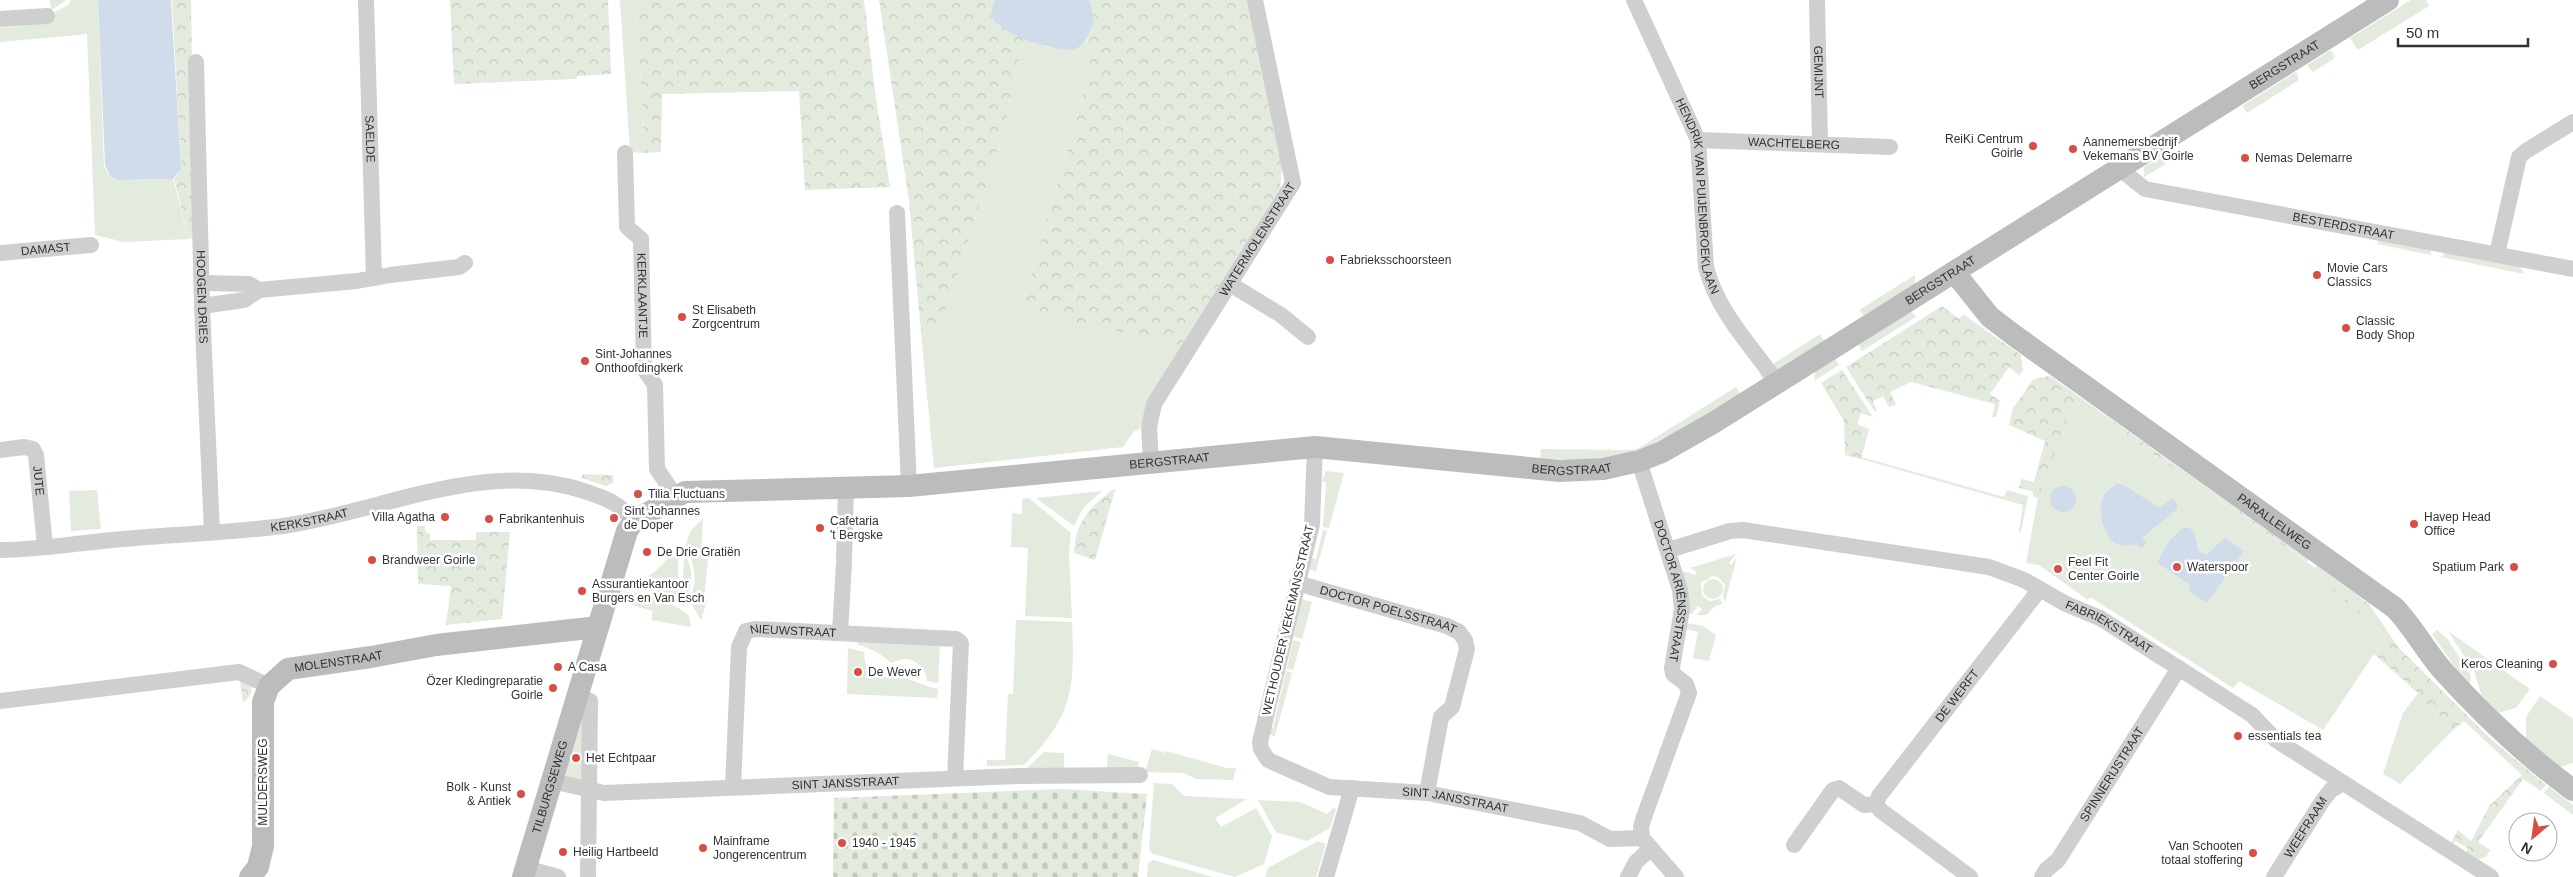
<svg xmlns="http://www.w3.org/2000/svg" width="2573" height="877" font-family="Arial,sans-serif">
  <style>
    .green { fill: #e3eade }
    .forest { fill: url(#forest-crowns) }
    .cemetery { fill: url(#cemetery-stones) }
    .water { fill: #d0dcea }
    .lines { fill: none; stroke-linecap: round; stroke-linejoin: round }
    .street { stroke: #cfcfcf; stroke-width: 16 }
    .secondary { stroke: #bcbcbc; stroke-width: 22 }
    .poi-dot { fill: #d74e45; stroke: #fff; stroke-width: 2 }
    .labels { text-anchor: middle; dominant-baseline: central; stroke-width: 5; stroke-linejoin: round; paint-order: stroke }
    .street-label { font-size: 12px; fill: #323232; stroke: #fff }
    .poi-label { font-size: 12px; fill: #323232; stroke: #fff; text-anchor: start }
  </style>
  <defs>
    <pattern id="forest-crowns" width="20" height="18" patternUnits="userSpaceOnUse" patternTransform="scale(1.25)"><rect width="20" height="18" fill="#e3eade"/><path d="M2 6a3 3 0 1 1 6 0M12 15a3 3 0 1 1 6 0" fill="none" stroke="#c3c9bf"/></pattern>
    <pattern id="cemetery-stones" width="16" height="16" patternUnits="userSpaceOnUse" patternTransform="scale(1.25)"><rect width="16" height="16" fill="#e3eade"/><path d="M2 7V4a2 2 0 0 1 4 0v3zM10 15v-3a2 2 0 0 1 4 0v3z" fill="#c3c9bf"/></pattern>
  </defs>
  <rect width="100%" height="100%" fill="#fff"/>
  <path class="green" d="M 50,0 L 67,0 L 51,10 Z
    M 71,0 L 98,0 L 104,166 L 110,177 L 117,180 L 173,179 L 189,239 L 124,242 L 95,235 L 87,34 L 0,42 L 0,28 L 51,23 L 51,14 L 68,5 Z
    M 620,0 L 636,0 L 645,153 L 630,152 Z
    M 2411,0 L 2426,0 L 2429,6 L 2358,50 L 2350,38 Z
    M 1024,38 L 1047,47 L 1081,46 L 1086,40 L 1091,68 L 1021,310 L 1181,346 L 1151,395 L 1139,430 L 1134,431 L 1123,447 L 934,468 L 921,332 L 933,330 L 945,313 L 1004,130 Z
    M 2331,50 L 2335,58 L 2313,72 L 2307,65 Z
    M 2296,72 L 2299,80 L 2247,113 L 2242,106 Z
    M 2160,158 L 2166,164 L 2144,177 L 2144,167 Z
    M 2379,239 L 2431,248 L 2431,255 L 2377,244 Z
    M 2447,251 L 2520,266 L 2524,274 L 2441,257 Z
    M 1915,275 L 1915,284 L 1864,315 L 1859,310 Z
    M 1911,311 L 1916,317 L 1862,351 L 1858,344 Z
    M 1820,334 L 1824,341 L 1763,379 L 1759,373 Z
    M 1835,358 L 1839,365 L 1814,381 L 1815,371 Z
    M 1736,387 L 1740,394 C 1668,438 1629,467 1540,458 L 1541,449 L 1629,450 L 1639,448 Z
    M 2080,403 L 2315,568 L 2336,593 L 2386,636 L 2323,730 L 2239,681 L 2233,688 L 2090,597 L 2088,600 L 2039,565 L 2026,563 L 2039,492 L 2069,415 Z
    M 1861,457 L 2004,497 L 2007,490 L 2028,496 L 2021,532 L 2019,532 L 2023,505 L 1861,459 Z
    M 1326,471 L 1344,473 L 1329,528 L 1323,527 L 1326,482 L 1322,481 Z
    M 97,490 L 101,529 L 71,531 L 69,491 Z
    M 1102,491 L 1083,508 L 1074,526 L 1036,498 Z
    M 1029,498 L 1071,533 L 1069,553 L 1072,618 L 1025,616 L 1028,548 L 1011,547 L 1012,513 L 1022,514 L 1022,499 Z
    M 703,518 L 701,558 L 708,559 L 704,600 L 707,600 L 701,620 L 689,600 C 698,582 696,564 685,548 L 690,532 Z
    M 1323,530 L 1327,531 L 1316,571 L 1309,569 L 1311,558 L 1316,559 Z
    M 678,547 L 678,578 L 685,607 L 661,593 L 634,587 L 657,570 Z
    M 684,552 C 692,566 694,581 687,596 L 683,578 Z
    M 1736,554 L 1729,563 L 1731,565 L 1737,557 L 1725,602 L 1723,597 L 1725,585 L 1718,577 L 1712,576 L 1701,583 L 1702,596 L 1710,601 L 1720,599 L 1723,604 L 1715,606 L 1706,615 L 1697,615 L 1702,609 L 1698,606 L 1692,614 L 1689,614 L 1683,571 L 1695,575 L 1697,572 L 1690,568 Z
    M1703 589a10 10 0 1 1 20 0a10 10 0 1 1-20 0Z
    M 624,592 C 648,593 671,600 689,616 L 691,627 L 651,620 L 653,611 L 621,602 Z
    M 1298,598 L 1312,602 L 1302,639 L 1294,636 L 1300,609 Z
    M 1016,620 L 1072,622 C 1075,688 1073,717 1024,765 L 987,766 L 987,760 L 1005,760 L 1008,694 L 1013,694 Z
    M 1687,623 L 1703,626 L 1716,635 L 1709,661 L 1693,658 L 1698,632 L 1686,629 Z
    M 2437,630 L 2446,637 L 2470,674 L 2471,681 L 2467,685 L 2432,634 Z
    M 2448,631 L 2530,689 L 2516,708 L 2498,713 L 2481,694 L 2474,671 Z
    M 857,640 L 940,644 L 938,683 L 927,681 C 925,663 908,653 892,663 L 877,652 L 857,644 Z
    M 1293,640 L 1301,642 L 1293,670 L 1287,668 Z
    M 848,648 L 864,652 C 865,683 883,676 903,678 C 915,680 926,687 938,689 L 937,698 L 847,694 Z
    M 1286,671 L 1292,673 L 1275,736 L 1267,734 L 1268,727 L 1273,728 Z
    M 2418,693 L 2451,732 L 2400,784 L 2383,774 L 2403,713 Z
    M 2540,696 L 2573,719 L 2573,763 L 2560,767 L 2526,739 L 2526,717 Z
    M 583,705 L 584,782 L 566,776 L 564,772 Z
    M 1152,749 L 1165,753 L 1166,751 L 1227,768 L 1236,768 L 1233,780 L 1196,779 L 1184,773 L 1145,772 Z
    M 1044,752 L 1064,753 L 1064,768 L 1026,769 Z
    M 1108,754 L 1139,762 L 1137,769 L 1107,768 Z
    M 1154,783 L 1172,784 L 1184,796 L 1247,799 L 1215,818 L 1221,827 L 1256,808 L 1272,836 L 1264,864 L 1235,877 L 1153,854 L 1149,849 Z
    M 2549,787 L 2573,805 L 2573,815 L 2544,793 Z
    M 1258,800 L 1300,802 L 1327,814 L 1334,807 L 1336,809 L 1330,828 L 1307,841 L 1276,832 Z
    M 1318,841 L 1326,844 L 1316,877 L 1265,877 L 1268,868 Z
    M 1153,860 L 1213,877 L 1147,877 L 1148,863 Z"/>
  <path class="forest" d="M 172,0 L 191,0 L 195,237 L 189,239 L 174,179 L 181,169 Z
    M 450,0 L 608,0 L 611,74 L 577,76 L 576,79 L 454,84 Z
    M 636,0 L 864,0 L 875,92 L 890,187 L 805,190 L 799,91 L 662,94 L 661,152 L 645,153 Z
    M 879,0 L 995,0 L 997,25 L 1024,38 L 1004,130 L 945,313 L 933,330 L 921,332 L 909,201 Z
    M 1089,0 L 1248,0 L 1282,168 L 1280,188 L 1181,346 L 1021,310 L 1091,68 C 1090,60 1085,47 1087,39 C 1090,21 1098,20 1089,0 Z
    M 1942,306 L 1959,319 L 1963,314 L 2021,355 L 2023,371 L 2019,375 L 2009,367 L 1990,394 L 2000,401 L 1996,417 L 1992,417 L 1995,404 L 1911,382 L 1890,392 L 1896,404 L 1889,407 L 1883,396 L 1873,401 L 1877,411 L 1875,412 L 1846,367 Z
    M 1842,370 L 1873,417 L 1861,413 L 1857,424 L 1869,429 L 1861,459 L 1845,455 L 1844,421 L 1821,383 Z
    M 2050,376 L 2309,560 L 2307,562 L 2080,403 L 2069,415 L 2038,498 L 2033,497 L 2033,492 L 2019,488 L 2021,479 L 2034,482 L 2045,441 L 2009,425 L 2013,408 L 2034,379 Z
    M 582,474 L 613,475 L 613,483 L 606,486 L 582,478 Z
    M 1112,490 L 1115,490 L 1095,560 L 1074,553 C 1075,523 1089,508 1112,490 Z
    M 417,526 L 425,526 L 425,531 L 430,534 L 430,540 L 476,540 L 476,532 L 510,532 L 502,619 L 446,625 L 451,586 L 418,584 Z
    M 2317,566 L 2369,604 L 2398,647 L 2491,739 L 2546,785 L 2541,791 L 2523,779 L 2478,842 L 2490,850 L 2486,857 L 2478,859 L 2466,853 L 2468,848 L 2455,841 L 2452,845 L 2451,843 L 2458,830 L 2471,841 L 2490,805 L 2522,775 L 2464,721 L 2451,732 L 2418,693 L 2374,654 L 2386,636 L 2336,593 L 2315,568 Z
    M 240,680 L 252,686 L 250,696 L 243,703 Z"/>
  <path class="cemetery" d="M 1061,789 L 1147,794 L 1138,877 L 833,877 L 834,798 Z"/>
  <path class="water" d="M 98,0 L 171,0 L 181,169 L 173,179 L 117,180 L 110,176 L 105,165 Z
    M 995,0 L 1089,0 C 1094,12 1095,21 1089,33 C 1086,41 1082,47 1074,49 C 1058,53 999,34 993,18 C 990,12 993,6 995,0 Z
    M 2116,484 L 2122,484 L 2160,508 L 2171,499 L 2177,503 L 2177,509 L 2142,538 L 2146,542 L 2142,548 L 2135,544 C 2129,545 2123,547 2116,544 C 2104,537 2097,511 2103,498 C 2105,492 2111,488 2116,484 Z
    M2050 499a13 13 0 1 1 26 0a13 13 0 1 1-26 0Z
    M 2187,527 L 2194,531 L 2199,552 L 2206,555 L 2225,538 L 2244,551 L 2207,603 L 2190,592 L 2189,584 L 2158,563 C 2161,552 2175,530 2187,527 Z"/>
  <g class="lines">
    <g class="street">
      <path id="s1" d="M 366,0 L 374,278"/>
      <path id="s2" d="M 1634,0 L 1698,140 L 1706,267 C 1717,311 1751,346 1777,382"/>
      <path id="s3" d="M 1817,0 L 1820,144"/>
      <path d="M 0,19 L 47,16"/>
      <path id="s4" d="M 196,62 L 202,306 L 212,532"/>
      <path id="s5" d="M 1698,140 L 1890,147"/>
      <path id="s6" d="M 625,153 L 627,227 L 641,239 L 644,369 L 655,385 L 657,469 L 676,497"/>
      <path id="s7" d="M 2120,169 L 2145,189 L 2573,269"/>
      <path d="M 897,213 L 909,486"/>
      <path id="s8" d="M 0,253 L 91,245"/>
      <path d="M 2497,254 L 2519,157 L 2526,151 L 2573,122"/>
      <path d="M 1230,284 L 1281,315 L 1308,337"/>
      <path d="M 259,290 L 357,281 L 390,275 L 459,267 L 465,263"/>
      <path d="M 202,306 L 244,300 L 259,290 L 249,284 L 203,283"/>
      <path id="s9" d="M 1315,447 L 1312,524 L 1260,742 L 1261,749 L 1268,760 L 1329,787 L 1427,793 L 1580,823 L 1610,839 L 1642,838"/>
      <path id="s10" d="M 0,450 L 24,447 L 33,449 L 36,455 L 45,546"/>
      <path id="s11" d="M 1639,461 L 1680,590 L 1682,609 L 1672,668 L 1673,674 L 1686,684 L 1689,693 L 1644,817 L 1641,827 L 1642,838 L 1676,877"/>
      <path id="s12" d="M 1151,463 L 1149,427 L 1154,404 L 1293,183 L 1255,0"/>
      <path id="s13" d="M 0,550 C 41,550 83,542 124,539 C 177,534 231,533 283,526 C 381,512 484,458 584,491 C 607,499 618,502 634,521"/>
      <path id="s14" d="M 1669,550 L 1730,531 L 1743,530 L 1989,567 L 2024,580 L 2066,604 L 2100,618 L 2252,715 L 2276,740 L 2491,877"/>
      <path d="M 844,559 L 846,488"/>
      <path id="s15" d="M 1297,583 L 1447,626 L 1459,632 L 1465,640 L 1467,649 L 1452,707 L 1441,717 L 1427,793"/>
      <path d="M 840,633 L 844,564"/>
      <path d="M 577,697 L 590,701 L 588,877"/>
      <path d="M 0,701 L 239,672 L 269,686"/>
      <path id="s16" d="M 552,781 L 604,793 L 1017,776 L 1140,775"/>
      <path id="s17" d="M 733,787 L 739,647 L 746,631 L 755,629 L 956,639 L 961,643 L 955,778"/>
      <path d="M 1794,845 L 1833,790 L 1839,788 L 1864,805 L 1876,804"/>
      <path d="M 526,868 L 558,877"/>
      <path d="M 1326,877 L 1352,788"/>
      <path d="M 1628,877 L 1636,862 L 1651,848"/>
      <path id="s18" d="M 1970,877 L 1880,810 L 1876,804 L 1879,796 L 2040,589"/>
      <path id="s19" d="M 2042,877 L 2046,870 L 2058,860 L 2179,668"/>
      <path id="s20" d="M 2274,877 L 2323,800 L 2331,790 L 2343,783"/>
    </g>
    <g class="secondary">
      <path id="s21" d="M 1954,272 L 1990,317 L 2015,336 L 2395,608 C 2414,628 2426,652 2444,672 C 2482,714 2525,755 2573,790"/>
      <path id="s22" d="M 250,877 L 258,867 L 263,846 L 263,702 L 269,686 L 288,669 L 371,657 L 436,645 L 598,627"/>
      <path id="s23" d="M 523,877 L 627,531 L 634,521 L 685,492 L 909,486 L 1315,447 L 1560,471 L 1603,469 L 1639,461 L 1662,452 L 1713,423 L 2388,0"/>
    </g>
  </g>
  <g class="poi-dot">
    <circle cx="2033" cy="146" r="5"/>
    <circle cx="2073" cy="149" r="5"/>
    <circle cx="2245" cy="158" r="5"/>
    <circle cx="1330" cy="260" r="5"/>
    <circle cx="2317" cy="275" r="5"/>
    <circle cx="682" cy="317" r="5"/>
    <circle cx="2346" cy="328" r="5"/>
    <circle cx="585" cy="361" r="5"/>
    <circle cx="638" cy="494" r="5"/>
    <circle cx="445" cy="517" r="5"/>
    <circle cx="614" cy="518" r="5"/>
    <circle cx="489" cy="519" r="5"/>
    <circle cx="2414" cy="524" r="5"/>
    <circle cx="820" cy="528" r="5"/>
    <circle cx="647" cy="552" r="5"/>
    <circle cx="372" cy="560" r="5"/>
    <circle cx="2177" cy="567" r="5"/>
    <circle cx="2514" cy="567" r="5"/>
    <circle cx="2058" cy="569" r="5"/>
    <circle cx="582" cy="591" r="5"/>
    <circle cx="2553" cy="664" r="5"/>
    <circle cx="558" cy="667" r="5"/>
    <circle cx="858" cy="672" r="5"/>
    <circle cx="553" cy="688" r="5"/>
    <circle cx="2238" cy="736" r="5"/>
    <circle cx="576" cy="758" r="5"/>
    <circle cx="521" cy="794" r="5"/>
    <circle cx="842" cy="843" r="5"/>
    <circle cx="703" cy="848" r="5"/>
    <circle cx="563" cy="852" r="5"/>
    <circle cx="2253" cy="853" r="5"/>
  </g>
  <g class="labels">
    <g class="street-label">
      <text stroke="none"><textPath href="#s23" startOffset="2148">BERGSTRAAT</textPath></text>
      <text stroke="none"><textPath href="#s3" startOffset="72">GEMIJNT</textPath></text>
      <text stroke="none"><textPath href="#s1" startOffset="139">SAELDE</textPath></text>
      <text stroke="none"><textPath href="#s5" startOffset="96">WACHTELBERG</textPath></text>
      <text stroke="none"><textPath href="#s2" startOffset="209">HENDRIK VAN PUIJENBROEKLAAN</textPath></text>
      <text stroke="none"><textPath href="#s7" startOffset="234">BESTERDSTRAAT</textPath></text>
      <text stroke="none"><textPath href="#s12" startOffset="254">WATERMOLENSTRAAT</textPath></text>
      <text stroke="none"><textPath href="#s8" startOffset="46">DAMAST</textPath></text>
      <text stroke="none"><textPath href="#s23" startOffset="1742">BERGSTRAAT</textPath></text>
      <text stroke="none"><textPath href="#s6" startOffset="149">KERKLAANTJE</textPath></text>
      <text stroke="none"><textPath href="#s4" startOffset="235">HOOGEN DRIES</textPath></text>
      <text stroke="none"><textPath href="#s23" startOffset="918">BERGSTRAAT</textPath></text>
      <text stroke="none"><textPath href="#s23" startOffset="1322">BERGSTRAAT</textPath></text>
      <text stroke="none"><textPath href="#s10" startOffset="66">JUTE</textPath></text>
      <text stroke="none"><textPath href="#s13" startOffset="311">KERKSTRAAT</textPath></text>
      <text stroke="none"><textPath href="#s21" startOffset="408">PARALLELWEG</textPath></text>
      <text stroke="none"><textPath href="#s11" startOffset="135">DOCTOR ARIËNSSTRAAT</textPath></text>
      <text stroke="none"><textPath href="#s15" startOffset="95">DOCTOR POELSSTRAAT</textPath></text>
      <text transform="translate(1288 620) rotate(-77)">WETHOUDER VEKEMANSSTRAAT</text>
      <text stroke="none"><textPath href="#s14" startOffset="460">FABRIEKSTRAAT</textPath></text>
      <text stroke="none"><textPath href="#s17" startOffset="205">NIEUWSTRAAT</textPath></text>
      <text stroke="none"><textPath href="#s22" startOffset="272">MOLENSTRAAT</textPath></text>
      <text stroke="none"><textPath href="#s18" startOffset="255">DE WERFT</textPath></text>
      <text stroke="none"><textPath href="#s19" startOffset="125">SPINNERIJSTRAAT</textPath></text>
      <text transform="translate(263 782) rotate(-90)">MULDERSWEG</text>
      <text stroke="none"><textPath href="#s16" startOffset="295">SINT JANSSTRAAT</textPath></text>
      <text stroke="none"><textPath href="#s23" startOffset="94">TILBURGSEWEG</textPath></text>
      <text stroke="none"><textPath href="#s9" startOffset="515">SINT JANSSTRAAT</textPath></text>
      <text stroke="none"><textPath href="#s20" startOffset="59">WEEFRAAM</textPath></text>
    </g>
    <g class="poi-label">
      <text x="2023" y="139" text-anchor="end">ReiKi Centrum<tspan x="2023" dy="14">Goirle</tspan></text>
      <text x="2083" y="142">Aannemersbedrijf<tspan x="2083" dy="14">Vekemans BV Goirle</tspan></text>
      <text x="2255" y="158">Nemas Delemarre</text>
      <text x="1340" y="260">Fabrieksschoorsteen</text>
      <text x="2327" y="268">Movie Cars<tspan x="2327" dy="14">Classics</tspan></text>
      <text x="692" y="310">St Elisabeth<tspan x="692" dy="14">Zorgcentrum</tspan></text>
      <text x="2356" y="321">Classic<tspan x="2356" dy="14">Body Shop</tspan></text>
      <text x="595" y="354">Sint-Johannes<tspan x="595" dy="14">Onthoofdingkerk</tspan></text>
      <text x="648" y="494">Tilia Fluctuans</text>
      <text x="624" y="511">Sint Johannes<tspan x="624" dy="14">de Doper</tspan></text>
      <text x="435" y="517" text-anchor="end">Villa Agatha</text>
      <text x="2424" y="517">Havep Head<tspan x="2424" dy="14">Office</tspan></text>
      <text x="499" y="519">Fabrikantenhuis</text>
      <text x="830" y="521">Cafetaria<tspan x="830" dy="14">'t Bergske</tspan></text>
      <text x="657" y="552">De Drie Gratiën</text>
      <text x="382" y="560">Brandweer Goirle</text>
      <text x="2068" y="562">Feel Fit<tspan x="2068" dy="14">Center Goirle</tspan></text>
      <text x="2187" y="567">Waterspoor</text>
      <text x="2504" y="567" text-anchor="end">Spatium Park</text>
      <text x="592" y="584">Assurantiekantoor<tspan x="592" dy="14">Burgers en Van Esch</tspan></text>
      <text x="2543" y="664" text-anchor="end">Keros Cleaning</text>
      <text x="568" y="667">A Casa</text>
      <text x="868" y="672">De Wever</text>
      <text x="543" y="681" text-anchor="end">Özer Kledingreparatie<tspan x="543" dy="14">Goirle</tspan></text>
      <text x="2248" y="736">essentials tea</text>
      <text x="586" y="758">Het Echtpaar</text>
      <text x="511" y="787" text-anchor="end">Bolk - Kunst<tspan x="511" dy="14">&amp; Antiek</tspan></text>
      <text x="713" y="841">Mainframe<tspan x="713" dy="14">Jongerencentrum</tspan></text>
      <text x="852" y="843">1940 - 1945</text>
      <text x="2243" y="846" text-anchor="end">Van Schooten<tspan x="2243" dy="14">totaal stoffering</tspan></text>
      <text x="573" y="852">Heilig Hartbeeld</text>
    </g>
  </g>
  <g transform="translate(2533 837) rotate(209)"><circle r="24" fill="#ffffff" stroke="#adadad"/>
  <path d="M0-4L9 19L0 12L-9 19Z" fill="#d74e45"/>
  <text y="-8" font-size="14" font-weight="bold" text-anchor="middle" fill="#323232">N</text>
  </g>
  <path d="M2398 38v8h130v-8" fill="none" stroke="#323232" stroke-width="2.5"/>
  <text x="2406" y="38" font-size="15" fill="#323232" stroke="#ffffff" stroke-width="4" paint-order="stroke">50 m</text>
</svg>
